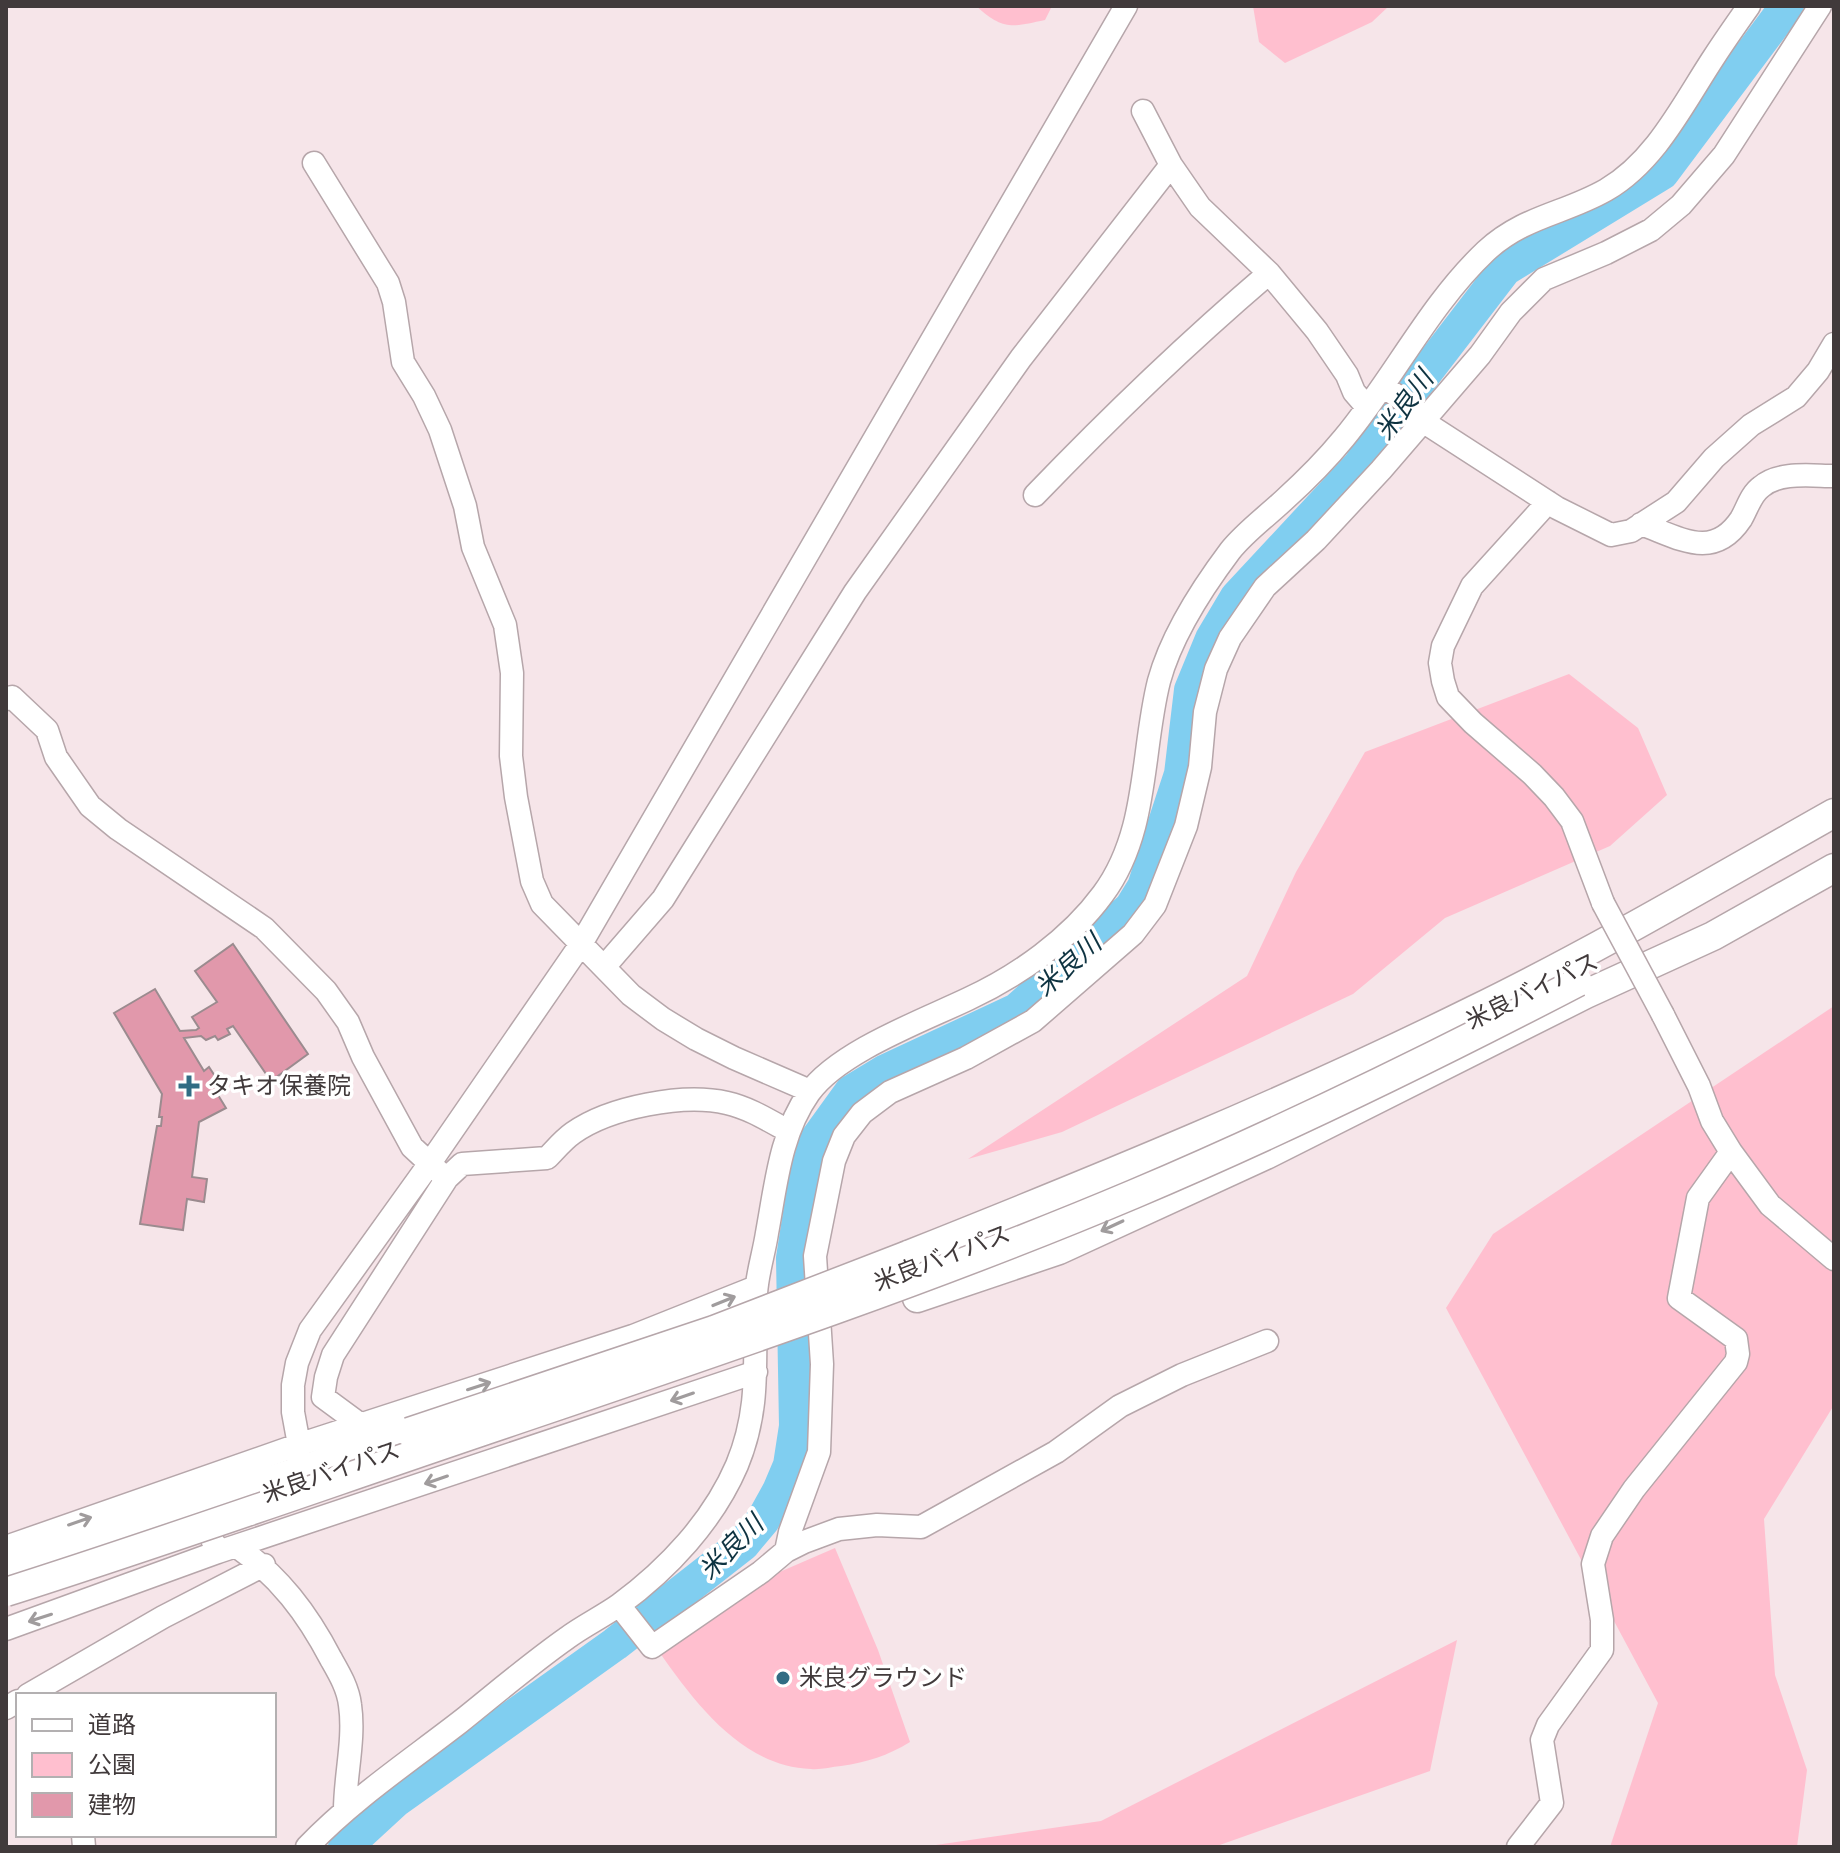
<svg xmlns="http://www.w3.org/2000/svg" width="1840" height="1853" font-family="'Roboto Serif','Noto Sans JP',serif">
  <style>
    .green { fill: #ffbfcf }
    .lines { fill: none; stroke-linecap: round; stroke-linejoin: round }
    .river { stroke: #80cef0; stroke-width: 34 }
    .building { fill: #e198ab; stroke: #9b8b8f; stroke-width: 2 }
    .minor-casing { stroke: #b6a6aa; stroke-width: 25 }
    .major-casing { stroke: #b6a6aa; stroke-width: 31 }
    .minor { stroke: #fff; stroke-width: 22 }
    .major { stroke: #fff; stroke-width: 28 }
    .minor-bridge-casing { stroke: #b6a6aa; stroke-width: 25; stroke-linecap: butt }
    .major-bridge-casing { stroke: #b6a6aa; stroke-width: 31; stroke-linecap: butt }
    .minor-bridge { stroke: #fff; stroke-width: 22 }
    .major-bridge { stroke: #fff; stroke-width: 28 }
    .oneway { stroke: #a09c9d }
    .poi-dot { fill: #316c84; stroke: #fff; stroke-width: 3 }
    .labels { text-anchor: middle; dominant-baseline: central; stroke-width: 7; stroke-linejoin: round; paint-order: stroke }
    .street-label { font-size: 24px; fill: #413a3b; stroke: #fff }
    .poi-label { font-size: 24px; fill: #413a3b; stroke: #fff; text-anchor: start }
    .water-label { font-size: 26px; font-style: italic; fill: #0e3341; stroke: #fff }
  </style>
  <rect width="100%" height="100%" fill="#f6e5e9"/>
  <path class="green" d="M 976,6 L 1052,6 L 1045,20 C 1012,27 1004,31 976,6 Z
    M 1253,6 L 1389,6 L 1372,22 L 1285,63 L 1259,42 Z
    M 1569,674 L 1638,728 L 1667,795 L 1610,846 L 1445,918 L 1353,994 L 1062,1132 L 968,1159 L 1247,976 L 1296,872 L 1365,752 Z
    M 1834,1006 L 1834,1405 L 1764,1519 L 1775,1675 L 1807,1770 L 1797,1847 L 1610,1847 L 1658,1703 L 1446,1308 L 1493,1234 Z
    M 835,1548 L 878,1650 L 910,1742 C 887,1756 868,1762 841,1766 C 831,1767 820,1770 811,1769 C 743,1767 695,1703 660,1653 L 775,1574 Z
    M 1457,1640 L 1430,1771 L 1214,1847 L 922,1847 L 1101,1821 Z"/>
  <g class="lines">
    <path class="river" d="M 345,1847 L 395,1801 L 615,1644 L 743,1544 L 763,1520 L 779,1491 L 790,1465 L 796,1426 L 793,1258 L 806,1174 L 817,1139 L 851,1092 L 884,1072 L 1017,1010 L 1131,908 L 1144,887 L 1181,774 L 1191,690 L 1212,639 L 1237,597 L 1360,465 L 1396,411 L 1505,269 L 1662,173 L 1787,6"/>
  </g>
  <path class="building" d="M 233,944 L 308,1054 L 271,1081 L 233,1026 L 227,1029 L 230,1034 L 218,1040 L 215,1036 L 206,1040 L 201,1036 L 184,1038 L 204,1071 L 209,1067 L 224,1090 L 218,1095 L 226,1108 L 199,1122 L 192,1177 L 207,1179 L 204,1202 L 187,1199 L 183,1230 L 140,1224 L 157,1126 L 161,1126 L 162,1117 L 159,1117 L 162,1094 L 114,1013 L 155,989 L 180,1031 L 196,1030 L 199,1028 L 192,1017 L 217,1002 L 195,971 Z"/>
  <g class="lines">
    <defs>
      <path id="minor" d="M 1143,111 L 1171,165 L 1200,207 L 1269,273 L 1317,331 L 1347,375 L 1354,392 L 1367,407
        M 314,163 L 388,283 L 394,302 L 403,362 L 424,396 L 440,430 L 465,506 L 473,547 L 505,625 L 512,673 L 511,756 L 516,797 L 532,881 L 542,904 L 631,995 L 663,1019 L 696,1039 L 734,1058 L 810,1091
        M 1385,387 L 1417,411 L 1424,422 L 1557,508 L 1611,535 L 1631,531 L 1676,502 L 1714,458 L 1751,425 L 1796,397 L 1818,371 L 1834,344
        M 1035,495 C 1110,417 1187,343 1269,273
        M 1548,502 L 1472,586 L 1443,646 L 1440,663 L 1443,681 L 1448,697 L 1473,723 L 1532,774 L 1554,797 L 1572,821 L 1603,903
        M 1641,524 C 1680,538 1713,561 1741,519 C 1747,509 1751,494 1761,487 C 1779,471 1812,476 1834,476
        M 6,699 L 12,697 L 47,730 L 56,757 L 90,806 L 118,829 L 264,928 L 326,991 L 348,1022 L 363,1057 L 412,1147 L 439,1172
        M 605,966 L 663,899 L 855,592 L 1021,358 L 1171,165
        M 1731,1152 L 1770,1205 L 1834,1259
        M 361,1425 L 323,1397 L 326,1377 L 333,1355 L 447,1178 L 462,1164 L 547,1158 C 555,1150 563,1140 573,1133 C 610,1107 683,1093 727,1103 C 749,1108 768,1120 788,1131
        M 306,1483 L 293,1412 L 293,1385 L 297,1363 L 310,1330 L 430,1163 L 581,944 L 1126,6
        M 210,1535 L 218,1552 L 236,1546 C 279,1576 307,1613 331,1659 C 339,1673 348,1688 350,1705 C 355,1739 345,1776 345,1810
        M 236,1546 L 756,1372
        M 6,1547 L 298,1445 L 633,1336 L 756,1287
        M 786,1551 L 790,1532 L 819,1452 L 822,1364 L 815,1256 L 834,1161 L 844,1136 L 862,1113 L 890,1092 L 966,1058 L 1033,1021 L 1133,934 L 1155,905 L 1186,826 L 1200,767 L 1205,712 L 1216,669 L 1230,638 L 1265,587 L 1316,540 L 1381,470 L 1480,355 L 1511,312 L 1544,279 L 1606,253 L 1651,230 L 1681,205 L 1724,155 L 1820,6
        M 619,1605 L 652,1647 L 761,1572 L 786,1551 L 804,1542 L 839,1529 L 877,1525 L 921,1527 L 1056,1452 L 1120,1406 L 1182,1375 L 1267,1341
        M 6,1629 L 218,1552
        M 28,1695 L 163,1617 L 264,1565
        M 6,1708 L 18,1701
        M 83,1835 L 84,1847
        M 307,1847 C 353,1799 407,1763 460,1722 C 495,1694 530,1664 567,1638 C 583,1626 602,1617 619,1605 C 668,1569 713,1521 737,1465 C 762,1405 753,1356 756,1294 C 757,1274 764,1253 767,1233 C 776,1185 780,1134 809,1093 C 838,1052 922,1021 968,999 C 1018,976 1070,939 1103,894 C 1149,832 1141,752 1159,681 C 1171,637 1203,587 1230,551 C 1245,532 1266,517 1284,500 C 1305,481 1326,460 1344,438 C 1394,378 1429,305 1486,251 C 1524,216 1564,214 1606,190 C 1656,161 1683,104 1714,57 C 1725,40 1737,23 1749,6
        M 1518,1847 L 1552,1803 L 1542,1740 L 1548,1725 L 1602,1650 L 1602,1620 L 1593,1564 L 1602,1536 L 1634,1489 L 1736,1362 L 1738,1354 L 1736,1339 L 1679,1298 L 1698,1198 L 1731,1152 L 1712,1121 L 1699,1086 L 1663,1015"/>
      <path id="major" d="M 908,1255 C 1099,1179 1290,1101 1474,1010 C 1597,950 1715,880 1834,813
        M 917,1298 L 1059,1250 L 1268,1154 L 1586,994 L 1713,936 L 1834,868
        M 6,1565 L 302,1470 L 409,1432"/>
    </defs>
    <use href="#minor" class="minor-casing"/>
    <use href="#major" class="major-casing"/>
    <use href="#minor" class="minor"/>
    <use href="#major" class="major"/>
    <defs>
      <path id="minor-bridge" d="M 1603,903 L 1663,1015"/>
      <path id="major-bridge" d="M 409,1432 L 714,1330 L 908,1255
        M 6,1592 C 173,1539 338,1480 504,1424 C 716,1352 928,1281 1134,1194 C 1285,1130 1432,1058 1578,982"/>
    </defs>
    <use href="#minor-bridge" class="minor-bridge-casing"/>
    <use href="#major-bridge" class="major-bridge-casing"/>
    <use href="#minor-bridge" class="minor-bridge"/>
    <use href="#major-bridge" class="major-bridge"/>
  </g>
  <defs><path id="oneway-shaft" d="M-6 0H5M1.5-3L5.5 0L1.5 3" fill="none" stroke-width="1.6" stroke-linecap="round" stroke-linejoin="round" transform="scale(2)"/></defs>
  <g class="oneway">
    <use href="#oneway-shaft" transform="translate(1112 1226) rotate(155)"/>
    <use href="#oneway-shaft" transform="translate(724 1301) rotate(-22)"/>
    <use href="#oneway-shaft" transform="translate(479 1386) rotate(-18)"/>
    <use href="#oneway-shaft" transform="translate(682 1397) rotate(161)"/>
    <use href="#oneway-shaft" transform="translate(436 1480) rotate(161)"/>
    <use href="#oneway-shaft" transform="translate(80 1521) rotate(-19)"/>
    <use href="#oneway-shaft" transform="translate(40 1618) rotate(162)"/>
  </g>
  <g class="poi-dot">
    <path d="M185 1074h8v8h8v8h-8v8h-8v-8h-8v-8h8z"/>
    <circle cx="783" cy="1678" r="8"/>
  </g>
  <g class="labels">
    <g class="street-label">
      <text transform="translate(1532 991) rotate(-26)">米良バイパス</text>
      <text transform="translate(942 1258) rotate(-21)">米良バイパス</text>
      <text transform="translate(331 1472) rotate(-19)">米良バイパス</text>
    </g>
    <g class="poi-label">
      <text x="207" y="1086">タキオ保養院</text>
      <text x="799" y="1678">米良グラウンド</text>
    </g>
    <g class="water-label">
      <text transform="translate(1404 405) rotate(-54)">米良川</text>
      <text transform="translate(1068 965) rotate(-42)">米良川</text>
      <text transform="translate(731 1547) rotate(-45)">米良川</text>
    </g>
  </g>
  <rect width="1840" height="1853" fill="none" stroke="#413a3b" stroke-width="16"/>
  <rect x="16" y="1693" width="260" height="144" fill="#ffffff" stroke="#b3b0b1" stroke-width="2"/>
  <rect x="32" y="1719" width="40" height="12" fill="#ffffff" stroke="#b3b0b1" stroke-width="2"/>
  <text x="88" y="1733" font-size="24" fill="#413a3b">道路</text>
  <rect x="32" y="1753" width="40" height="24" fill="#ffbfcf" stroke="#b3b0b1" stroke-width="2"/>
  <text x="88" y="1773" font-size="24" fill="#413a3b">公園</text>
  <rect x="32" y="1793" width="40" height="24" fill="#e198ab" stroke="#b3b0b1" stroke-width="2"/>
  <text x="88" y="1813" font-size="24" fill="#413a3b">建物</text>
</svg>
